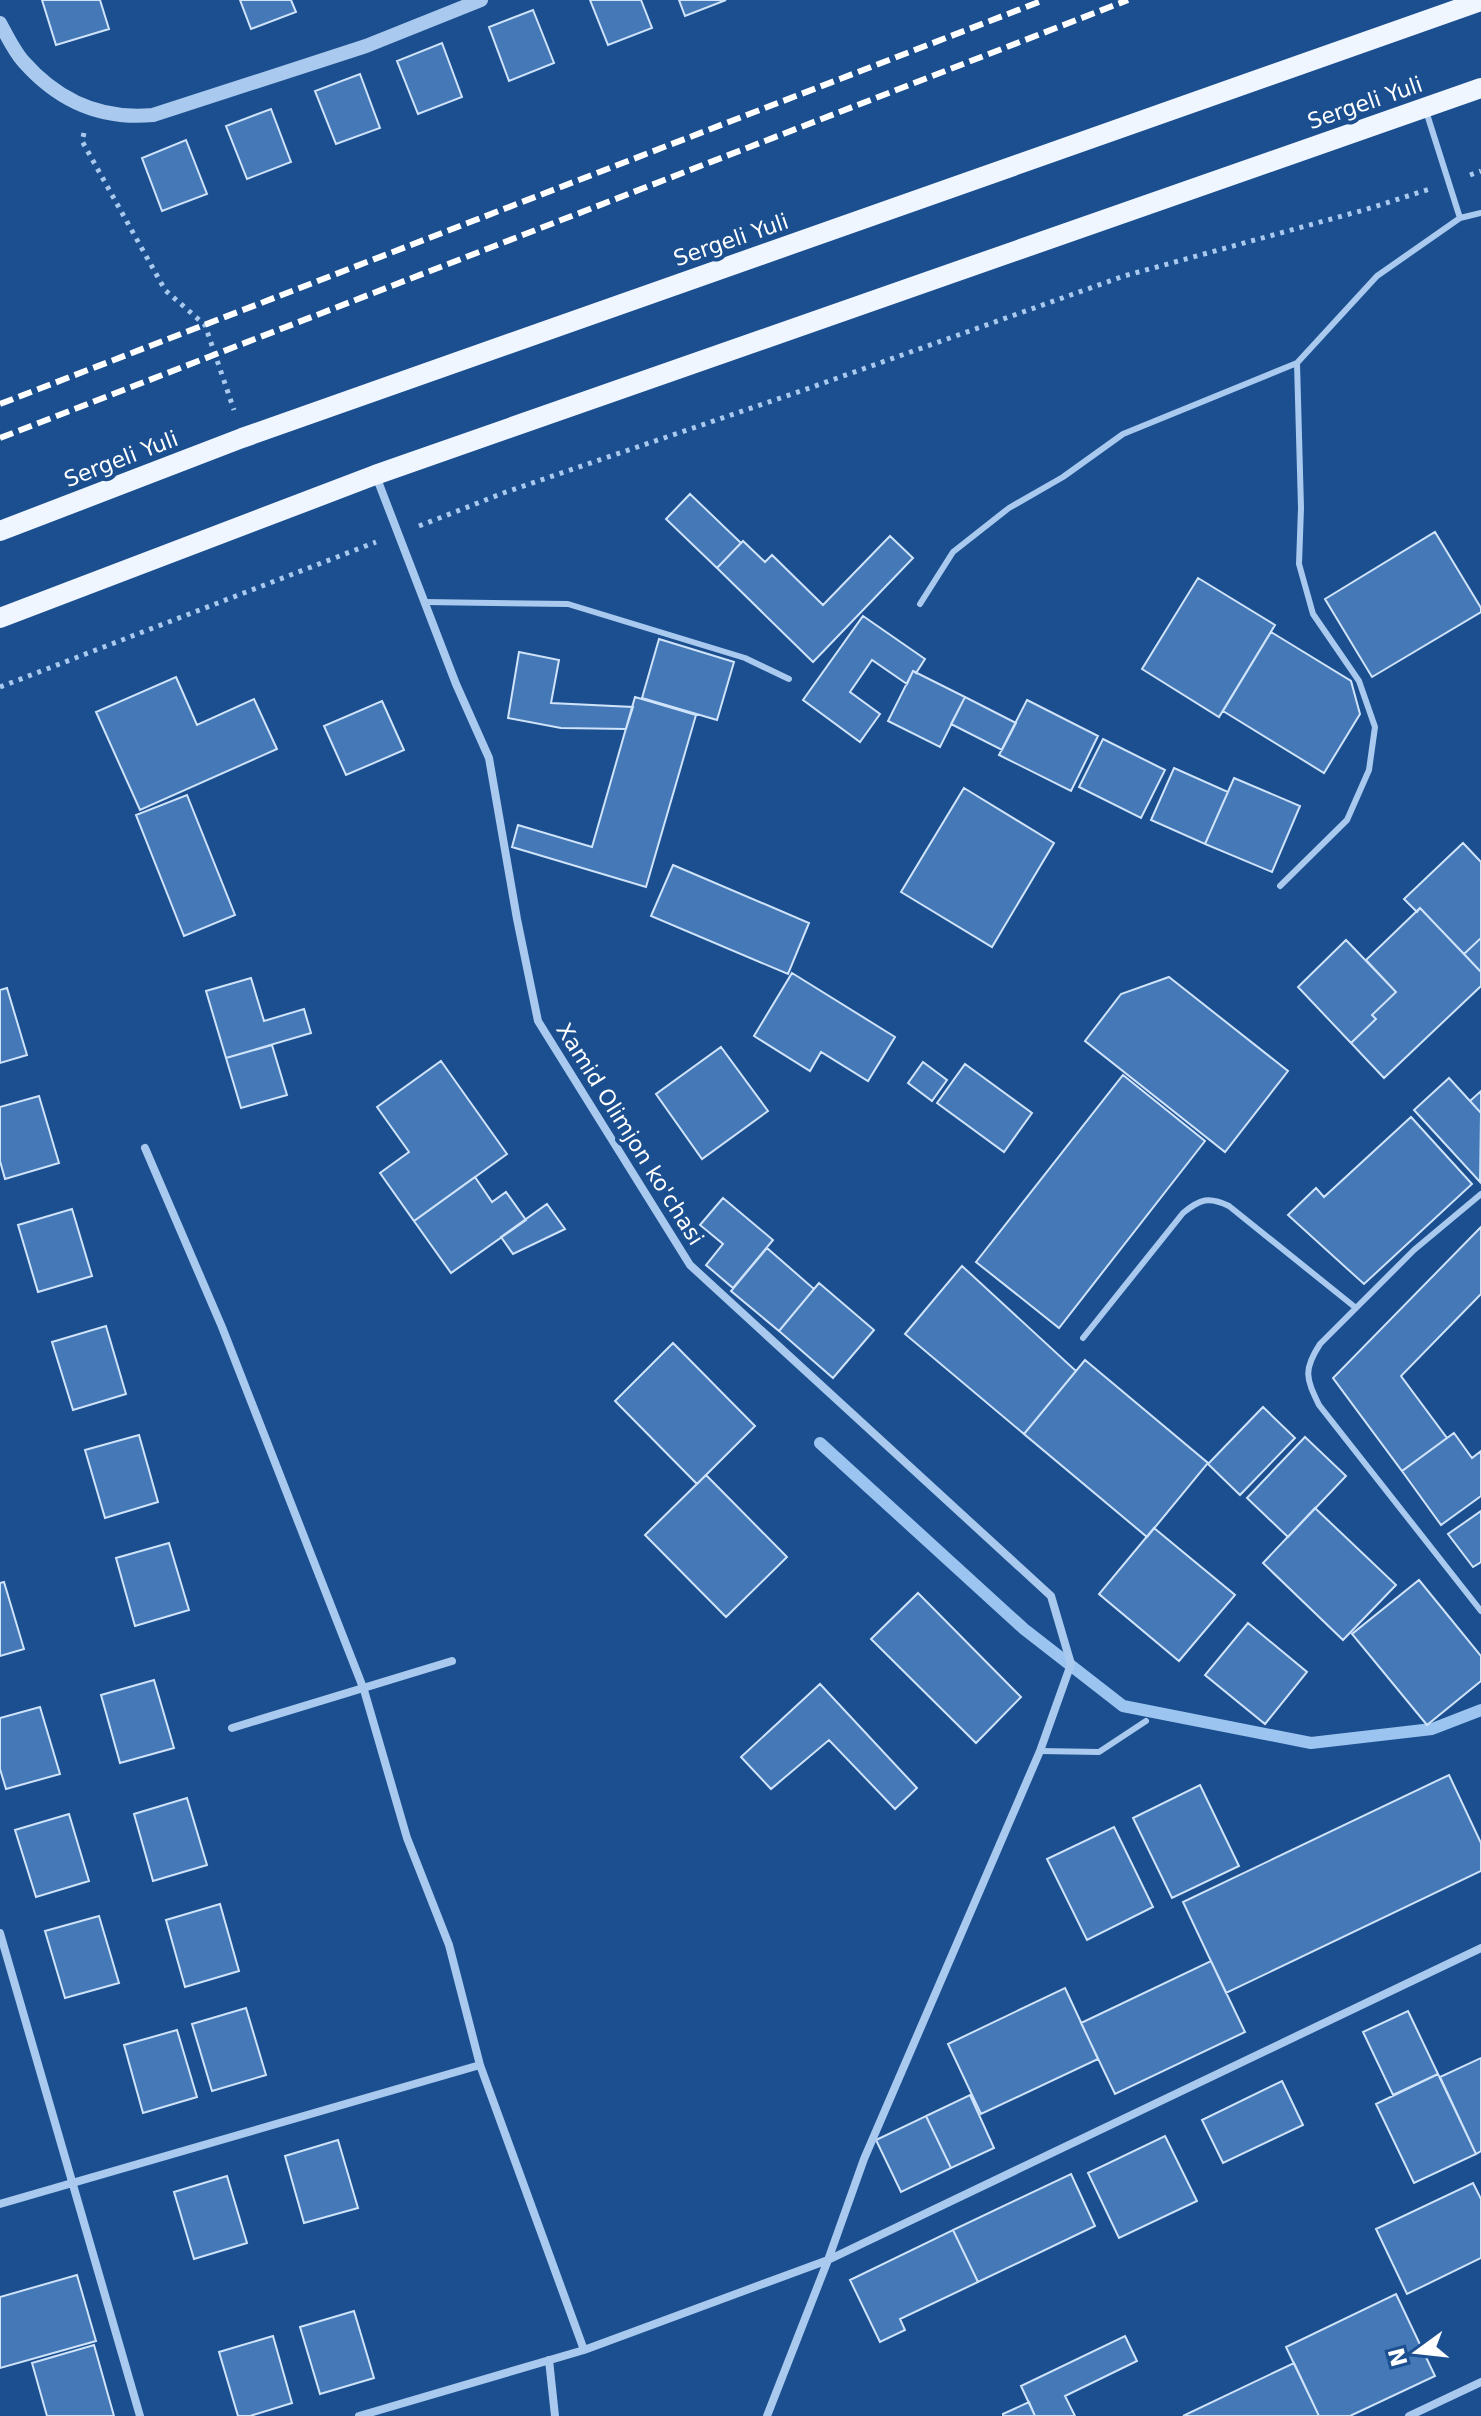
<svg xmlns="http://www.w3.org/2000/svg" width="1481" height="2416" font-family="'DejaVu Sans',sans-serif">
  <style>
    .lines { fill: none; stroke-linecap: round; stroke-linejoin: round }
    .stream { stroke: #9cc4f0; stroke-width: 12 }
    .building { fill: #4478b7; stroke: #cfe3fa; stroke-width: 2 }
    .path { stroke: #a9c9ee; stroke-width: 5; stroke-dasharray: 4 6; stroke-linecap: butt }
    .service { stroke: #a9c9ee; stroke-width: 6 }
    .minor { stroke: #a9c9ee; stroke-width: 8 }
    .tertiary { stroke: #a9c9ee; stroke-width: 14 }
    .primary { stroke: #f0f6ff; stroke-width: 20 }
    .rail { stroke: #fff; stroke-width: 6; stroke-dasharray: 14 6; stroke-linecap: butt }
    .labels { text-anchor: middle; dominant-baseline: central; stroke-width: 8; stroke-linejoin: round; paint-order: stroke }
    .street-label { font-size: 22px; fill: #fff; stroke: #1b4f8f }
  </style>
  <rect width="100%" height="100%" fill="#1b4f8f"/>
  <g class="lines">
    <path class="stream" d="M 820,1443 L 1024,1629 L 1123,1706 L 1311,1743 L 1432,1729 L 1481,1710"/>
  </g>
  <path class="building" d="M 42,0 L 100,0 L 109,29 L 56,45 Z
    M 240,0 L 291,0 L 296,12 L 251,29 Z
    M 590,0 L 641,0 L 652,28 L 608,45 Z
    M 679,0 L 726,0 L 685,16 Z
    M 533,10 L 554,63 L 509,81 L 489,27 Z
    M 442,43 L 462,97 L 418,114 L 397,61 Z
    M 360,74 L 380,128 L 336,144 L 315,91 Z
    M 271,109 L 291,162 L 247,179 L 226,126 Z
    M 186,140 L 207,194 L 162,211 L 142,158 Z
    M 690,494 L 741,543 L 717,568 L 666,519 Z
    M 1435,532 L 1481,608 L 1481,612 L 1372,677 L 1325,599 Z
    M 890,536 L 913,558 L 813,662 L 717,568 L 743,541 L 765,562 L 772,555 L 823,605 Z
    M 1198,578 L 1275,625 L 1219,717 L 1142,669 Z
    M 863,616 L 925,659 L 916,673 L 913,671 L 907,684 L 872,660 L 850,692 L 880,714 L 860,742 L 803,700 Z
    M 1271,632 L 1351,681 L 1360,714 L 1324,773 L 1223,711 Z
    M 659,639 L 734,662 L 717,720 L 642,698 Z
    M 519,652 L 559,660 L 551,703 L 633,707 L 626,729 L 561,728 L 508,718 Z
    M 913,671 L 965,697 L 940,747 L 888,721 Z
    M 176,677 L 197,725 L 254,699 L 277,749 L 140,810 L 96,712 Z
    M 635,697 L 696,715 L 646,887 L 512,847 L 518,825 L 592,847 Z
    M 965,697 L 1016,723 L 1002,750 L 951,724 Z
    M 1027,700 L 1098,736 L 1071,791 L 999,755 Z
    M 382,701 L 404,750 L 346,775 L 324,726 Z
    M 1103,739 L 1165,770 L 1141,818 L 1079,787 Z
    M 1174,768 L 1228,792 L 1205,844 L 1151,820 Z
    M 1234,778 L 1300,806 L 1272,872 L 1205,844 Z
    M 964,788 L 1054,843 L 992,947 L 901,892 Z
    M 187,795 L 235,915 L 184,936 L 136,815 Z
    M 1463,843 L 1481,862 L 1481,938 L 1464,954 L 1420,908 L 1417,912 L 1404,899 Z
    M 673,865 L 809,923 L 788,974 L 651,916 Z
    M 1420,908 L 1481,972 L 1481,986 L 1384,1078 L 1351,1043 L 1376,1019 L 1372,1015 L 1396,992 L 1366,960 Z
    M 1481,938 L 1481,972 L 1464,954 Z
    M 1346,940 L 1396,992 L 1372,1015 L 1376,1019 L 1351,1043 L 1298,987 Z
    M 792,973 L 895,1037 L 868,1081 L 821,1052 L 810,1071 L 754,1036 Z
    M 1169,977 L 1288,1071 L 1225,1152 L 1085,1041 L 1121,994 Z
    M 251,978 L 264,1021 L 304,1009 L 311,1033 L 226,1058 L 206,991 Z
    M 7,988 L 27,1055 L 0,1063 L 0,990 Z
    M 272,1045 L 287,1095 L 241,1108 L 226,1058 Z
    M 721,1047 L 768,1111 L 702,1159 L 656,1094 Z
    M 441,1061 L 507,1154 L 414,1221 L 380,1173 L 409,1152 L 377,1107 Z
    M 923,1062 L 947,1080 L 932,1101 L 908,1083 Z
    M 965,1064 L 1032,1113 L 1004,1152 L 937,1103 Z
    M 1123,1075 L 1205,1141 L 1059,1328 L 976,1262 Z
    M 1449,1078 L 1481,1113 L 1480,1182 L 1414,1110 Z
    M 1481,1091 L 1481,1113 L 1470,1101 Z
    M 39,1096 L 59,1163 L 5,1179 L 0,1161 L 0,1107 Z
    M 1411,1117 L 1472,1184 L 1364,1284 L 1288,1215 L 1316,1188 L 1324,1197 Z
    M 475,1177 L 492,1202 L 506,1192 L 526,1220 L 451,1273 L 414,1221 Z
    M 723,1198 L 773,1240 L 733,1288 L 706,1265 L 723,1244 L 700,1225 Z
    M 547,1204 L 565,1229 L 513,1254 L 501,1237 Z
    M 72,1209 L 92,1276 L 38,1292 L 18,1225 Z
    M 1481,1227 L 1481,1294 L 1401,1376 L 1447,1438 L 1402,1471 L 1333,1378 Z
    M 767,1248 L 814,1289 L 779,1331 L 731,1291 Z
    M 962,1266 L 1076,1371 L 1024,1434 L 905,1334 Z
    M 819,1283 L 874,1330 L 833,1378 L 779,1331 Z
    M 106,1326 L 126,1394 L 73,1410 L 52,1342 Z
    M 673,1343 L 755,1426 L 697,1484 L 615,1401 Z
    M 1085,1360 L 1208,1463 L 1147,1537 L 1024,1434 Z
    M 1263,1407 L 1295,1438 L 1240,1495 L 1208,1464 Z
    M 1454,1433 L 1472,1458 L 1481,1451 L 1481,1496 L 1441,1525 L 1402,1471 Z
    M 139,1435 L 158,1502 L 105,1518 L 85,1450 Z
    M 1305,1437 L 1346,1476 L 1288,1537 L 1247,1498 Z
    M 706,1475 L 787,1557 L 726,1617 L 645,1535 Z
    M 1315,1508 L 1396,1585 L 1343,1640 L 1263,1563 Z
    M 1481,1511 L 1481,1562 L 1473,1567 L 1448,1534 Z
    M 1154,1528 L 1235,1595 L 1179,1661 L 1099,1594 Z
    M 169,1543 L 189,1610 L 135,1626 L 116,1558 Z
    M 1419,1580 L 1481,1656 L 1481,1681 L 1427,1725 L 1352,1634 Z
    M 4,1582 L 24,1649 L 0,1656 L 0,1583 Z
    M 918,1593 L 1021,1697 L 976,1743 L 871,1639 Z
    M 1248,1623 L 1307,1672 L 1265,1724 L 1205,1675 Z
    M 154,1680 L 174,1748 L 120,1763 L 101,1695 Z
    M 820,1684 L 917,1788 L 895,1809 L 829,1740 L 771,1789 L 741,1757 Z
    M 40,1707 L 60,1774 L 6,1789 L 0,1769 L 0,1718 Z
    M 1449,1775 L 1481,1843 L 1481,1871 L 1226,1993 L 1183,1902 Z
    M 1200,1785 L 1239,1866 L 1172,1898 L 1133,1818 Z
    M 187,1798 L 207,1865 L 153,1881 L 134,1814 Z
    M 69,1814 L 89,1881 L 36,1897 L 15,1830 Z
    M 1114,1827 L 1153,1907 L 1087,1940 L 1047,1859 Z
    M 220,1904 L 239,1971 L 185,1987 L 166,1920 Z
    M 99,1916 L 119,1983 L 65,1998 L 45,1931 Z
    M 1211,1961 L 1245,2032 L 1115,2094 L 1081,2023 Z
    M 1065,1988 L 1098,2059 L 981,2114 L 948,2044 Z
    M 246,2008 L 266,2075 L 212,2091 L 192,2024 Z
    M 1408,2011 L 1438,2074 L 1393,2095 L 1363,2032 Z
    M 177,2030 L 197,2097 L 143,2113 L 124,2045 Z
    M 1481,2058 L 1481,2151 L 1476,2154 L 1440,2077 Z
    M 1438,2074 L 1476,2154 L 1414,2183 L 1376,2104 Z
    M 1282,2081 L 1303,2125 L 1223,2163 L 1202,2120 Z
    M 970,2095 L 994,2148 L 951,2168 L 926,2116 Z
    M 926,2116 L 951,2168 L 901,2192 L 876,2140 Z
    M 1165,2136 L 1197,2201 L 1119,2238 L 1088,2173 Z
    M 338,2140 L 358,2208 L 304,2223 L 285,2156 Z
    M 1071,2174 L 1095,2226 L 978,2282 L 953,2230 Z
    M 227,2176 L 247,2243 L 194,2259 L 174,2192 Z
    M 1473,2183 L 1481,2199 L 1481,2258 L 1407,2294 L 1376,2229 Z
    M 953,2230 L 978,2282 L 900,2319 L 905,2330 L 880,2342 L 850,2280 Z
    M 77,2275 L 96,2341 L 0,2368 L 0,2297 Z
    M 1396,2294 L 1435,2376 L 1350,2416 L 1319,2416 L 1286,2347 Z
    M 354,2311 L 374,2378 L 320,2394 L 300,2327 Z
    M 273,2336 L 292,2403 L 250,2416 L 238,2416 L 219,2352 Z
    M 1125,2336 L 1137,2361 L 1065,2396 L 1075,2416 L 1035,2416 L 1021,2386 Z
    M 94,2345 L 114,2416 L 47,2416 L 32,2363 Z
    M 1294,2363 L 1319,2416 L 1183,2416 Z
    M 1029,2402 L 1035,2416 L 1003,2416 L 1003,2414 Z"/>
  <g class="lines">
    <path class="path" d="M 84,133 L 82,141 L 165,290 L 205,325 L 234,410
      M 1470,175 L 1481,171
      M 419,526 L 506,492 L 801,391 L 1124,276 L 1364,210 L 1430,189
      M 0,687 L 376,542"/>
    <path class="service" d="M 1426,111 L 1460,218
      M 424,602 L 568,604 L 745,658 L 789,679
      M 920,604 L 953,552 L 1009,508 L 1063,477 L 1123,434 L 1297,363 L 1377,276 L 1460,218 L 1481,213
      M 1280,886 L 1347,820 L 1369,770 L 1375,727 L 1359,681 L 1313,614 L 1299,564 L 1301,508 L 1297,363
      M 1481,1194 L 1414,1250 L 1320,1344 C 1303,1370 1306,1378 1319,1405 L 1481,1611
      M 1083,1338 L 1183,1213 C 1200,1199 1209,1196 1229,1206 L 1356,1308
      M 1040,1751 L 1099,1752 L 1146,1721"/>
    <path class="minor" d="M 376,476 L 456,684 L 489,758 L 517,919 L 538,1021 L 690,1265 L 1051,1596 L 1071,1664 L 1040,1751 L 864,2159 L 828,2260 L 767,2416
      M 232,1728 L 452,1661
      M 0,1933 L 140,2416
      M 480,2065 L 584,2350
      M 0,2204 L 480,2065 L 449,1945 L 407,1838 L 364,1690 L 222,1327 L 145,1148
      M 549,2360 L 555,2416
      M 359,2416 L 584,2350 L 828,2260 L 1481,1948
      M 1409,2416 L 1481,2382"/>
    <path class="tertiary" d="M 0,23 C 7,36 14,51 23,61 C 58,101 101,120 153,115 L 366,46 L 481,0"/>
    <path class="primary" d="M 0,531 L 242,438 L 1481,1
      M 0,618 L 375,475 L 1481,88"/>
    <path class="rail" d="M 0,404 L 1044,0
      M 0,438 L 1128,0"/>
  </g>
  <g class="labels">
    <g class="street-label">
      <text transform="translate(1365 103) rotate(-19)">Sergeli Yuli</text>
      <text transform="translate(731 240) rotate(-19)">Sergeli Yuli</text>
      <text transform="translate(121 459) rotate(-21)">Sergeli Yuli</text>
      <text transform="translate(630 1134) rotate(58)">Xamid Olimjon ko'chasi</text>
    </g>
  </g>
  <g transform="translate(1417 2352) rotate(255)" stroke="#1b4f8f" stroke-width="6" paint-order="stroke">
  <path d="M0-6L14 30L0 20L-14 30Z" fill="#ffffff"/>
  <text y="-12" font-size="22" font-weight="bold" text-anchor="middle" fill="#ffffff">N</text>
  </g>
</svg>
